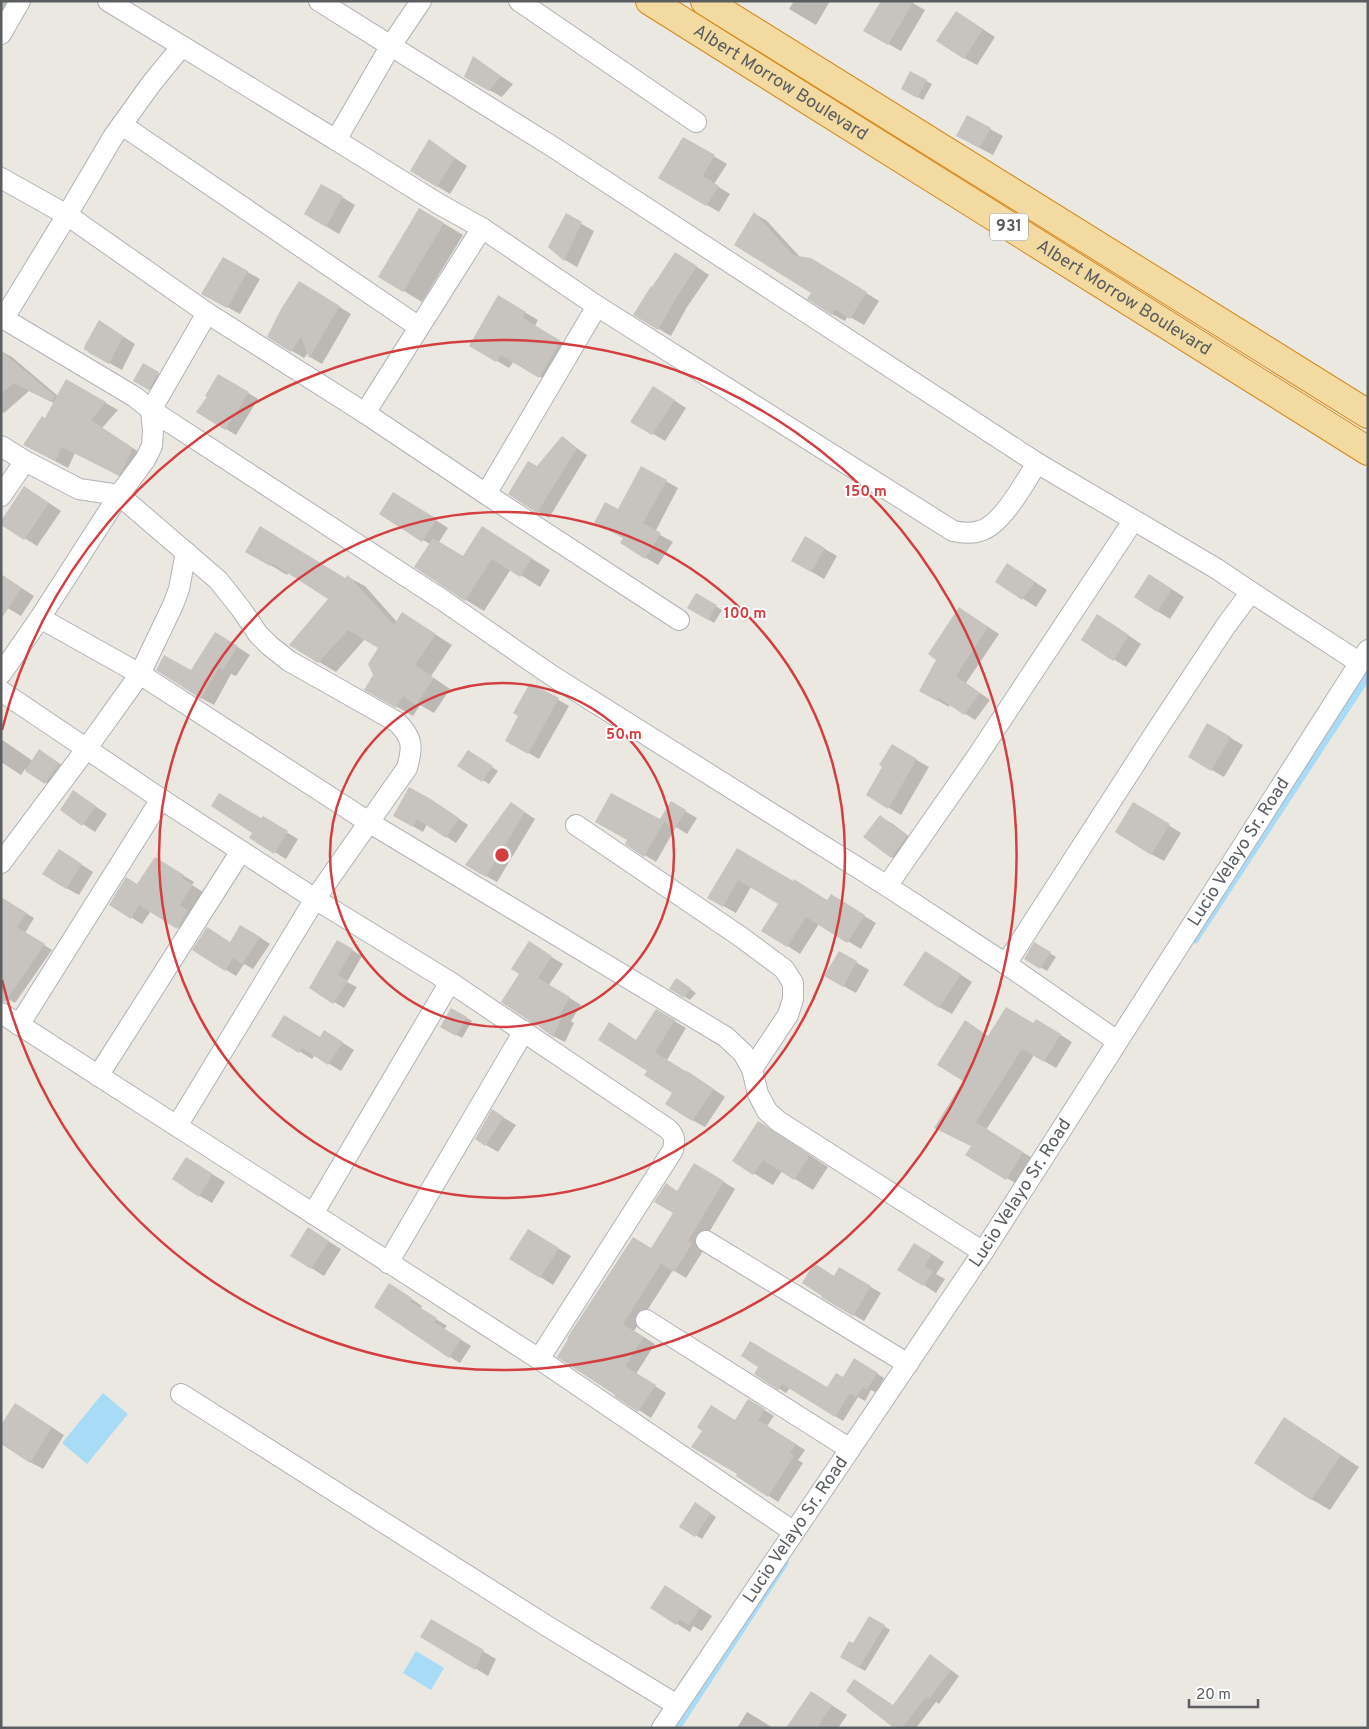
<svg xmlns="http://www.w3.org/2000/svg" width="1369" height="1729" font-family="Overpass,sans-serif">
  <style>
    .water { fill: #a8dbf5 }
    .shadow { fill: #0003 }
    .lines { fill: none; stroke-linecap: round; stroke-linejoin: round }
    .stream { stroke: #a8dbf5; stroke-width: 7 }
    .building { fill: #c7c3be }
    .minor-casing { stroke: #afb3b6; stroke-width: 22 }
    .trunk-casing { stroke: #d48719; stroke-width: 30 }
    .minor { stroke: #fff; stroke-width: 20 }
    .trunk { stroke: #f3daa0; stroke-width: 28 }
    .ring { fill: none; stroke: #d53e41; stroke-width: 2.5 }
    .labels { text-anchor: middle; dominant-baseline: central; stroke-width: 4; stroke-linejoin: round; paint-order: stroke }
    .shield { fill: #fff; stroke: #8c8e90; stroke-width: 1 }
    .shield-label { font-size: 16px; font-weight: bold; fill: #5a5e61 }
    .street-label { font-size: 18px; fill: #5a5e61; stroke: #fff }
    .centre { fill: #d53e41; stroke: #fff; stroke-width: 2.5 }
    .ring-label { font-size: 15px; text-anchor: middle; font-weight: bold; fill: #d53e41; stroke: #fff; stroke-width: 4; stroke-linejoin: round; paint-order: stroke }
  </style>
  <rect width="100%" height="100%" fill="#ebe8e2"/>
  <path class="water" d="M 103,1393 L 128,1414 L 87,1464 L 62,1443 Z
    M 416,1651 L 444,1668 L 431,1690 L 403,1673 Z"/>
  <path class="shadow" d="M 1,1 L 24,1 L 1,33 Z
    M 794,1 L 830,1 L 816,25 L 789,9 Z
    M 909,1 L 925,10 L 901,51 L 865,31 Z
    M 969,20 L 995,37 L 977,65 L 964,58 Z
    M 473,58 L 513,84 L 502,97 L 465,77 Z
    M 911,73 L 932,84 L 923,100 L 903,89 Z
    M 990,129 L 1003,136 L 993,155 L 970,143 Z
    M 683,138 L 727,164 L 714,184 L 730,194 L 719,212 L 660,178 Z
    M 430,141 L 467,166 L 450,194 L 412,171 Z
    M 322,185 L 355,205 L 339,234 L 305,214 Z
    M 420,209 L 463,235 L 422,302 L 379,276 Z
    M 755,214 L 767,221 L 800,257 L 824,267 L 879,301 L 864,325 L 848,316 L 845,321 L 832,314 L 813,293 Z
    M 566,215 L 594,231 L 577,267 L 565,260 L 550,247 Z
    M 223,258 L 260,279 L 240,314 L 203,294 Z
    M 688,261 L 709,275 L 687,307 L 671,336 L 635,315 Z
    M 312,290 L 351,314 L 322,364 L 310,357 L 308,353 L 304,358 L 269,337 Z
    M 499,297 L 538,320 L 535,326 L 573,349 L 552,384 L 514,361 L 509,368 L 470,345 Z
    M 99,321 L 135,344 L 122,370 L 84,349 Z
    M 1,351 L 12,357 L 58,396 L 67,381 L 118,410 L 102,428 L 145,456 L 132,482 L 75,453 L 68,468 L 25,445 L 45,420 L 54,403 L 29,391 L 4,413 L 1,411 Z
    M 143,365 L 164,377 L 155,392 L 135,381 Z
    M 218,375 L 258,399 L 236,435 L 198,412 L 208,396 Z
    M 666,395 L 686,408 L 665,441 L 632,421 Z
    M 562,438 L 587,455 L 549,518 L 509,494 L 537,468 Z
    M 666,481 L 678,488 L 655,532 L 673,542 L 658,565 L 646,558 L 624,538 L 618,511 Z
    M 37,495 L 61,511 L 37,546 L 1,523 Z
    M 406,501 L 448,528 L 439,542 L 463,557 L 501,539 L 550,570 L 540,587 L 511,569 L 484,611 L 466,600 L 430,544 L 423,540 Z
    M 806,538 L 837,556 L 824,579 L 793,561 Z
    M 247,551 L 346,579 L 348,577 L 365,586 L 397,622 L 419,624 L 452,645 L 431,676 L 450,689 L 434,713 L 420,705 L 413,716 L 366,689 L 374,675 L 380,648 L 365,639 L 336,672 L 291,645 L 330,598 L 289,572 L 287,575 Z
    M 1020,572 L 1047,590 L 1036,607 L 996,581 Z
    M 1150,575 L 1184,597 L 1170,619 L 1157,611 Z
    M 9,580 L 34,596 L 21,616 L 1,604 Z
    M 696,594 L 722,610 L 714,623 L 688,607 Z
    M 970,615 L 999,634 L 966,683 L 990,700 L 975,720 L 950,704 L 949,707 L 921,691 Z
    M 1109,622 L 1141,644 L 1126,667 L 1083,640 Z
    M 228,641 L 250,655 L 236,676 L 231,674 L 214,705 L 201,698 Z
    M 531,684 L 569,706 L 539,759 L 506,740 L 520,716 Z
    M 1208,725 L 1243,745 L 1224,777 L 1189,757 Z
    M 1,739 L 33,761 L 40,751 L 71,771 L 58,790 L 25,769 L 21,775 L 1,762 Z
    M 892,746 L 929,767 L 901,815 L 868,795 L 884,767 Z
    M 474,755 L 498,771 L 489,784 L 459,766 Z
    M 73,791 L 107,814 L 95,832 L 62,810 Z
    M 511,803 L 535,819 L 497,882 L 466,865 Z
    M 671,803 L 697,818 L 687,834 L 676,827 L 656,862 L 627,844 L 660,821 Z
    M 439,805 L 468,825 L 456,843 L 427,824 L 423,832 L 395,816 Z
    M 1146,811 L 1181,833 L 1164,861 L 1151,854 Z
    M 880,817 L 893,824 L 919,844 L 905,864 L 892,857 L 865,837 Z
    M 263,818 L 298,839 L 286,859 L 251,838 Z
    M 737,850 L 828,901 L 831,896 L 876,923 L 861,949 L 819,924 L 800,954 L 763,930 L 780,904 L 751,887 L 736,913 L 709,898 Z
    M 71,858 L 93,872 L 79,895 L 66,888 Z
    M 166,865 L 194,882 L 192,885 L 203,892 L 189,934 L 151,911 L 142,924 L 132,918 L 138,885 Z
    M 1,898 L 34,918 L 25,933 L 52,950 L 15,1003 L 1,995 Z
    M 252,932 L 270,944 L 253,969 L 244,964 L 236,976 L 194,950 L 230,943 Z
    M 337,941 L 362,956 L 347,982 L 357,987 L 344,1008 L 311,988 Z
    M 1035,944 L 1056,957 L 1047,971 L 1025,958 Z
    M 540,950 L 563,964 L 549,985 L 581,1005 L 571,1021 L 574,1023 L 565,1042 L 553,1036 L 520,974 Z
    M 839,952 L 869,970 L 856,993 L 825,976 Z
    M 938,960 L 972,982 L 952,1014 L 939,1007 Z
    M 682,983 L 696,993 L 690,1000 L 670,988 Z
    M 452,1009 L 472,1021 L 462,1038 L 442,1027 Z
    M 656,1010 L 686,1028 L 667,1060 L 700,1080 L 725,1097 L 705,1127 L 692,1120 L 674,1093 L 648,1071 L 637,1041 Z
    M 1033,1025 L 1048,1027 L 1072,1042 L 1056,1068 L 1034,1055 L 986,1130 L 1034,1159 L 1019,1185 L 967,1155 L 972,1146 L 947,1134 L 989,1037 Z
    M 273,1035 L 337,1039 L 354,1050 L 341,1071 L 315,1055 L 312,1059 Z
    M 492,1111 L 516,1125 L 498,1152 L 486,1145 Z
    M 759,1122 L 828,1167 L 813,1190 L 782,1171 L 773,1185 L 733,1161 Z
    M 199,1166 L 225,1182 L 212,1203 L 200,1196 Z
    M 706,1171 L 735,1189 L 699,1249 L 703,1251 L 686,1278 L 673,1270 L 634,1331 L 655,1344 L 636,1374 L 666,1393 L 651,1418 L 558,1356 L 652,1249 L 675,1213 L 678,1192 Z
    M 320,1236 L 341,1249 L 324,1276 L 291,1255 Z
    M 541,1238 L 571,1256 L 553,1285 L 511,1258 Z
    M 927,1251 L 944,1262 L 936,1274 L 945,1279 L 936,1293 L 899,1269 Z
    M 840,1269 L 881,1293 L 864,1321 L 823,1297 Z
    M 400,1291 L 422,1306 L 420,1309 L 447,1326 L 444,1329 L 471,1346 L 460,1363 L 450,1357 Z
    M 855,1360 L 884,1378 L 876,1393 L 871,1390 L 865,1401 L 858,1397 L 843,1421 L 790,1388 L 786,1393 L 755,1374 L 828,1389 L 844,1379 Z
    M 758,1406 L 774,1416 L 767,1426 L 805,1450 L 798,1460 L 803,1463 L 778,1502 L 738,1476 L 739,1474 L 704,1430 L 736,1421 Z
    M 28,1412 L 64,1435 L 43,1469 L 30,1462 Z
    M 1303,1430 L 1359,1467 L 1330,1510 L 1311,1499 Z
    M 701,1507 L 716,1517 L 702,1539 L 681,1526 Z
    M 678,1594 L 712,1616 L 702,1631 L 693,1626 L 690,1632 L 652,1608 Z
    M 870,1617 L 890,1630 L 865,1671 L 841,1657 L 853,1645 Z
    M 431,1621 L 496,1659 L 488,1676 L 422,1636 Z
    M 940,1662 L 959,1676 L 939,1704 L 936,1702 L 916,1728 L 897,1728 L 894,1706 Z
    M 827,1702 L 847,1715 L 838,1728 L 788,1728 Z
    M 747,1712 L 762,1721 L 773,1728 L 737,1728 Z"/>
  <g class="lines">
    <path class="stream" d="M 1195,940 L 1368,676
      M 677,1728 L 785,1563"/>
  </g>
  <path class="building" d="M 881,1 L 914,1 L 888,45 L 863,31 Z
    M 956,11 L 983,29 L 964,59 L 936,41 Z
    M 473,56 L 501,76 L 489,91 L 464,77 Z
    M 910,71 L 927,80 L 917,98 L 901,89 Z
    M 967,115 L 991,128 L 980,148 L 956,136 Z
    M 683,137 L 715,155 L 703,176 L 719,186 L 706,206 L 658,178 Z
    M 429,139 L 455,158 L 437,187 L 410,171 Z
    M 321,184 L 343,196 L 326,227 L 304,214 Z
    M 419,208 L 444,223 L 403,292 L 378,277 Z
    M 754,212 L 793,255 L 811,258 L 867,292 L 850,319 L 835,309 L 832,315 L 807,299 L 811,293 L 734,245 Z
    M 566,213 L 582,222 L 564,261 L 548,247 Z
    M 675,252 L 697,266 L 675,300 L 658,330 L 633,315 L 651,286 L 652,287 Z
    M 223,257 L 248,271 L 227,308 L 201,294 Z
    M 299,281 L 340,306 L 309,358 L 301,337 L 291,352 L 267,337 L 281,309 Z
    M 498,295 L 526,312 L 523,318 L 561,341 L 539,378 L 501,355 L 496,362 L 469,346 Z
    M 99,320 L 123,336 L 109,364 L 89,353 L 84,347 Z
    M 1,351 L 55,396 L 51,402 L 14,383 L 1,394 Z
    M 143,363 L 159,372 L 149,390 L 133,381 Z
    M 218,374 L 249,392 L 225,430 L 196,412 L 207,397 L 205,396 Z
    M 66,379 L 106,402 L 91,420 L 133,448 L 119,476 L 62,447 L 55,461 L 23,445 L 42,416 L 45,418 Z
    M 653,386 L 675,400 L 652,435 L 630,422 Z
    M 562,436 L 577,448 L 537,513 L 508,494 L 528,461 L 537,466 Z
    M 641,466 L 667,480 L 643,523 L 661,533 L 645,559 L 620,543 L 623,538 L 594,523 L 605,502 L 618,509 Z
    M 24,486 L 49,503 L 24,540 L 1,525 L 1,521 Z
    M 393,492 L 437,519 L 422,542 L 379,514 Z
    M 260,526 L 345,578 L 348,575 L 394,625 L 402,612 L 436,634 L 415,665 L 434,678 L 416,705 L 403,696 L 396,708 L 364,690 L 373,675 L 368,664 L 378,648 L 348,630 L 318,663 L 289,645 L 328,599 L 272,563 L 270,566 L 245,552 Z
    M 482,526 L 532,558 L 520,577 L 492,559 L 465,601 L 414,567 L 433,538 L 463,556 Z
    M 805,536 L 825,548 L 811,572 L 791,561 Z
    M 1007,563 L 1035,582 L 1022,600 L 995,582 Z
    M 1,574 L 22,588 L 1,619 Z
    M 1149,574 L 1172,589 L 1157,612 L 1134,597 Z
    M 696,593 L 717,605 L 708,620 L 687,608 Z
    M 959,607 L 988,627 L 956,676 L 980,693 L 964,715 L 939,698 L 937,701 L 919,691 L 936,660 L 928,654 Z
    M 1097,614 L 1129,635 L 1113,661 L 1081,640 Z
    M 215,632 L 238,646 L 223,670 L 219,667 L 201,699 L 156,670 L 164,655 L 191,670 Z
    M 530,683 L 559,698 L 528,754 L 505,741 L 518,716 L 513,713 Z
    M 1207,723 L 1231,737 L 1211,771 L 1188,757 Z
    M 892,744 L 917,759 L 888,809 L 866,795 L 882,767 L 879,765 Z
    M 39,749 L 59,763 L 45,784 L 25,771 Z
    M 468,750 L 493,766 L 482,782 L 457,766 Z
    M 409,787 L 429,798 L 459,818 L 446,838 L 417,819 L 413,827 L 393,816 Z
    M 73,790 L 96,806 L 82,826 L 60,810 Z
    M 219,793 L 261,818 L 263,816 L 288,831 L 274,854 L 249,838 L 252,833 L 211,806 Z
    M 611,793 L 660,819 L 671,801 L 686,810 L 675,829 L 664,822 L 644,857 L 625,844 L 627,840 L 595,822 Z
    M 511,802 L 525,812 L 486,877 L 465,865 Z
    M 1133,802 L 1170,824 L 1151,855 L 1115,832 Z
    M 880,815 L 907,836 L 891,858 L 863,837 Z
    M 737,848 L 793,881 L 794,879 L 827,900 L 831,894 L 865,915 L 847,943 L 806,917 L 787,947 L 761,931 L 778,904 L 738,880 L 723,907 L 707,898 Z
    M 59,849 L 82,864 L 66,889 L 42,874 Z
    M 155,857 L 184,875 L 182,878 L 193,885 L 180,905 L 188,910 L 177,929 L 139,905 L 131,919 L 109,905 L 126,877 L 137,884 Z
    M 1,897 L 27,913 L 17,927 L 45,944 L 5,1002 L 1,1001 Z
    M 240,925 L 260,937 L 242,964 L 233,958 L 225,971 L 192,950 L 207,927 L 230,942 Z
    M 337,940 L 353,949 L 338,975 L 348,981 L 333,1004 L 309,988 Z
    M 529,941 L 552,956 L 538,978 L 570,997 L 560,1014 L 563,1015 L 553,1037 L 537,1025 L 537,1026 L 501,1002 L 519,974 L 511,969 Z
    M 1034,942 L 1051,952 L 1040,969 L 1024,959 Z
    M 839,951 L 857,961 L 843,987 L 824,976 Z
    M 925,951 L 961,974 L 939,1008 L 903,985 Z
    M 676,978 L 691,988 L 684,998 L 669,989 Z
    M 1006,1007 L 1033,1023 L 1036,1019 L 1061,1034 L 1044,1062 L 1022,1049 L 976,1122 L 1023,1152 L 1006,1180 L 965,1155 L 971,1146 L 934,1128 L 963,1081 L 937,1065 L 965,1020 L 988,1036 Z
    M 451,1008 L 467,1017 L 456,1036 L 440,1027 Z
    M 656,1009 L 675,1020 L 655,1052 L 686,1072 L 687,1071 L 714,1089 L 692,1121 L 665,1104 L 672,1093 L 644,1075 L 647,1071 L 598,1040 L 609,1022 L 636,1040 Z
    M 284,1015 L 320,1037 L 324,1030 L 343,1042 L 328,1065 L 302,1048 L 299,1053 L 271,1036 Z
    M 492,1109 L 504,1117 L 485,1146 L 475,1139 Z
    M 758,1121 L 810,1155 L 794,1180 L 763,1160 L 753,1175 L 732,1161 Z
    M 186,1157 L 213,1174 L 199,1197 L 172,1179 Z
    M 694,1163 L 724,1181 L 688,1241 L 692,1244 L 674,1272 L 661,1264 L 623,1324 L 644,1337 L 625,1366 L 656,1385 L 638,1412 L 614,1396 L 615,1395 L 557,1357 L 568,1339 L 567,1338 L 633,1237 L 651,1248 L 673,1213 L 654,1202 L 666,1183 L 677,1191 Z
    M 308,1227 L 329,1241 L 311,1269 L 290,1256 Z
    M 528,1229 L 559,1248 L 540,1278 L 509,1259 Z
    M 914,1243 L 932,1254 L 925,1266 L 933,1271 L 923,1286 L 897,1270 Z
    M 814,1263 L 834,1276 L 839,1267 L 871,1286 L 853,1316 L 821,1297 L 822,1296 L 802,1283 Z
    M 389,1283 L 412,1298 L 411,1302 L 437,1318 L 434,1322 L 461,1339 L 449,1358 L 374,1307 Z
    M 750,1341 L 827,1387 L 836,1373 L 843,1377 L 854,1358 L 878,1373 L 867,1389 L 863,1387 L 856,1397 L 850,1393 L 835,1417 L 782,1384 L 778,1390 L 754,1374 L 758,1367 L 741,1356 Z
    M 748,1399 L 765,1409 L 758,1420 L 796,1444 L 790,1453 L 794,1456 L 768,1497 L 736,1476 L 737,1474 L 691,1447 L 702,1431 L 697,1427 L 711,1405 L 735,1420 Z
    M 15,1403 L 52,1427 L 30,1463 L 1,1444 L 1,1425 Z
    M 1284,1417 L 1341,1455 L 1311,1500 L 1254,1463 Z
    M 695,1502 L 711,1513 L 695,1537 L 679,1527 Z
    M 665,1585 L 700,1608 L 689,1625 L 680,1620 L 676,1625 L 650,1608 Z
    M 869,1616 L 885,1625 L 859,1668 L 840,1657 L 849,1641 L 853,1643 Z
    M 431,1619 L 484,1650 L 475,1670 L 420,1637 Z
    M 930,1654 L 951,1670 L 929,1699 L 926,1697 L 902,1728 L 894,1728 L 846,1691 L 854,1679 L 893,1705 Z
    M 811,1691 L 832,1705 L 817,1728 L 786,1728 Z"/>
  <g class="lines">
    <defs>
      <g id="minor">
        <path d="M 108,1 L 336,140 L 390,47 L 421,1"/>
        <path d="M 319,1 L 553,147 L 1037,463 L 1217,569 L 1251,592 L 1225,627 L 1153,736 L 1006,964"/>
        <path d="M 519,1 L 696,122"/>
        <path d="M 1,34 L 20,1"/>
        <path d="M 122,125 L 419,327"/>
        <path d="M 1,178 L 67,215 L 113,137 L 151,84 L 182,46"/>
        <path d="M 597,306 L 953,531 C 963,533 971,534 980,531 C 1002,525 1025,482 1037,463"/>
        <path d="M 207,313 L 365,413 L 482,228 L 439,204 L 336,140"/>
        <path d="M 1,317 L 135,397 L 151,410 L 207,313 L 67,215 L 4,318"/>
        <path d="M 151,410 L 441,599 L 551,675 L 887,886 L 1006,964 L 1117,1041"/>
        <path d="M 365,413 L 486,494 L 597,306 L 482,228"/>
        <path d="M 1,446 L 25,461 L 79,489 L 119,495 L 218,580 L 241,609 L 258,634 L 270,646 L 289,661 L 397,722 C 413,738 413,747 407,768 L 315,899 L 177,1126"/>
        <path d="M 486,494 L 679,620"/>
        <path d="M 1,496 L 25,461"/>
        <path d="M 1251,592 L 1360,663"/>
        <path d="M 40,618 L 119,495 L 145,460 L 152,446 L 153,430 L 151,410"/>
        <path d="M 1,674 L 40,618 L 140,674 L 370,823 L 726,1037 L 743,1053 L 752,1069 L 758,1094 L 767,1111 L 778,1121 L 983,1252"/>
        <path d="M 1,691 L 161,799 L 315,899 L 450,982 L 668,1129 C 675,1136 675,1140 673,1150 L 539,1359"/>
        <path d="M 576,825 L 741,937 L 784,969 L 793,983 L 793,999 L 788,1015 L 752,1069"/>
        <path d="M 1,863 L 87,748 L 140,674 L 173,605 L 179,589 L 186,552"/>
        <path d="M 887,886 L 976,758 L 1133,521"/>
        <path d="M 1,1013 L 539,1359 L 794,1532"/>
        <path d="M 19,1025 L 161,799"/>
        <path d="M 98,1076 L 241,851"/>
        <path d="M 313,1214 L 450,982"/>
        <path d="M 706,1241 L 908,1364"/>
        <path d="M 388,1263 L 524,1031"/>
        <path d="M 646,1320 L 850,1449"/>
        <path d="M 181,1394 L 547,1626 L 677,1705"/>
        <path id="s1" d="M 662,1728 L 983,1252 L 1368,650"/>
      </g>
      <g id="trunk">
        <path id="s2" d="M 650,1 L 1368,451"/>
        <path d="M 705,1 L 1368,414"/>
      </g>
    </defs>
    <use href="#minor" class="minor-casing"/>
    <use href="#trunk" class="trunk-casing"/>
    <use href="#minor" class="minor"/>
    <use href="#trunk" class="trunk"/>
  </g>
  <g class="ring">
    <circle cx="502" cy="855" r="172"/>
    <circle cx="502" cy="855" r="343"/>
    <path d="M2 730A515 515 0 1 1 2 980"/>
  </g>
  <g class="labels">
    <rect class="shield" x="990" y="213.5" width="38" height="27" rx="4"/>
    <g class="shield-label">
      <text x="1009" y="227">931</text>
    </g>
    <g class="street-label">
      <text stroke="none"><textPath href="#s2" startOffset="154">Albert Morrow Boulevard</textPath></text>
      <text stroke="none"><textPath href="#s2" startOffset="559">Albert Morrow Boulevard</textPath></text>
      <text stroke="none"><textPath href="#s1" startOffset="1049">Lucio Velayo Sr. Road</textPath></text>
      <text stroke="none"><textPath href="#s1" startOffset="644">Lucio Velayo Sr. Road</textPath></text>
      <text stroke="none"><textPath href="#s1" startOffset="239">Lucio Velayo Sr. Road</textPath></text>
    </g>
  </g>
  <circle cx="502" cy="855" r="8" class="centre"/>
  <g class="ring-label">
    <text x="866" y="496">150 m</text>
    <text x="745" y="618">100 m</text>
    <text x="624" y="739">50 m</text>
  </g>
  <rect width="1369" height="1729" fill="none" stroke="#5a5e61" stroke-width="5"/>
  <path d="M1189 1699v8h69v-8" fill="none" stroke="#5a5e61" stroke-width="2.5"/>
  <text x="1196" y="1699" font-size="15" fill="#5a5e61" stroke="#ffffff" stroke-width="4" paint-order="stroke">20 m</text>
</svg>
